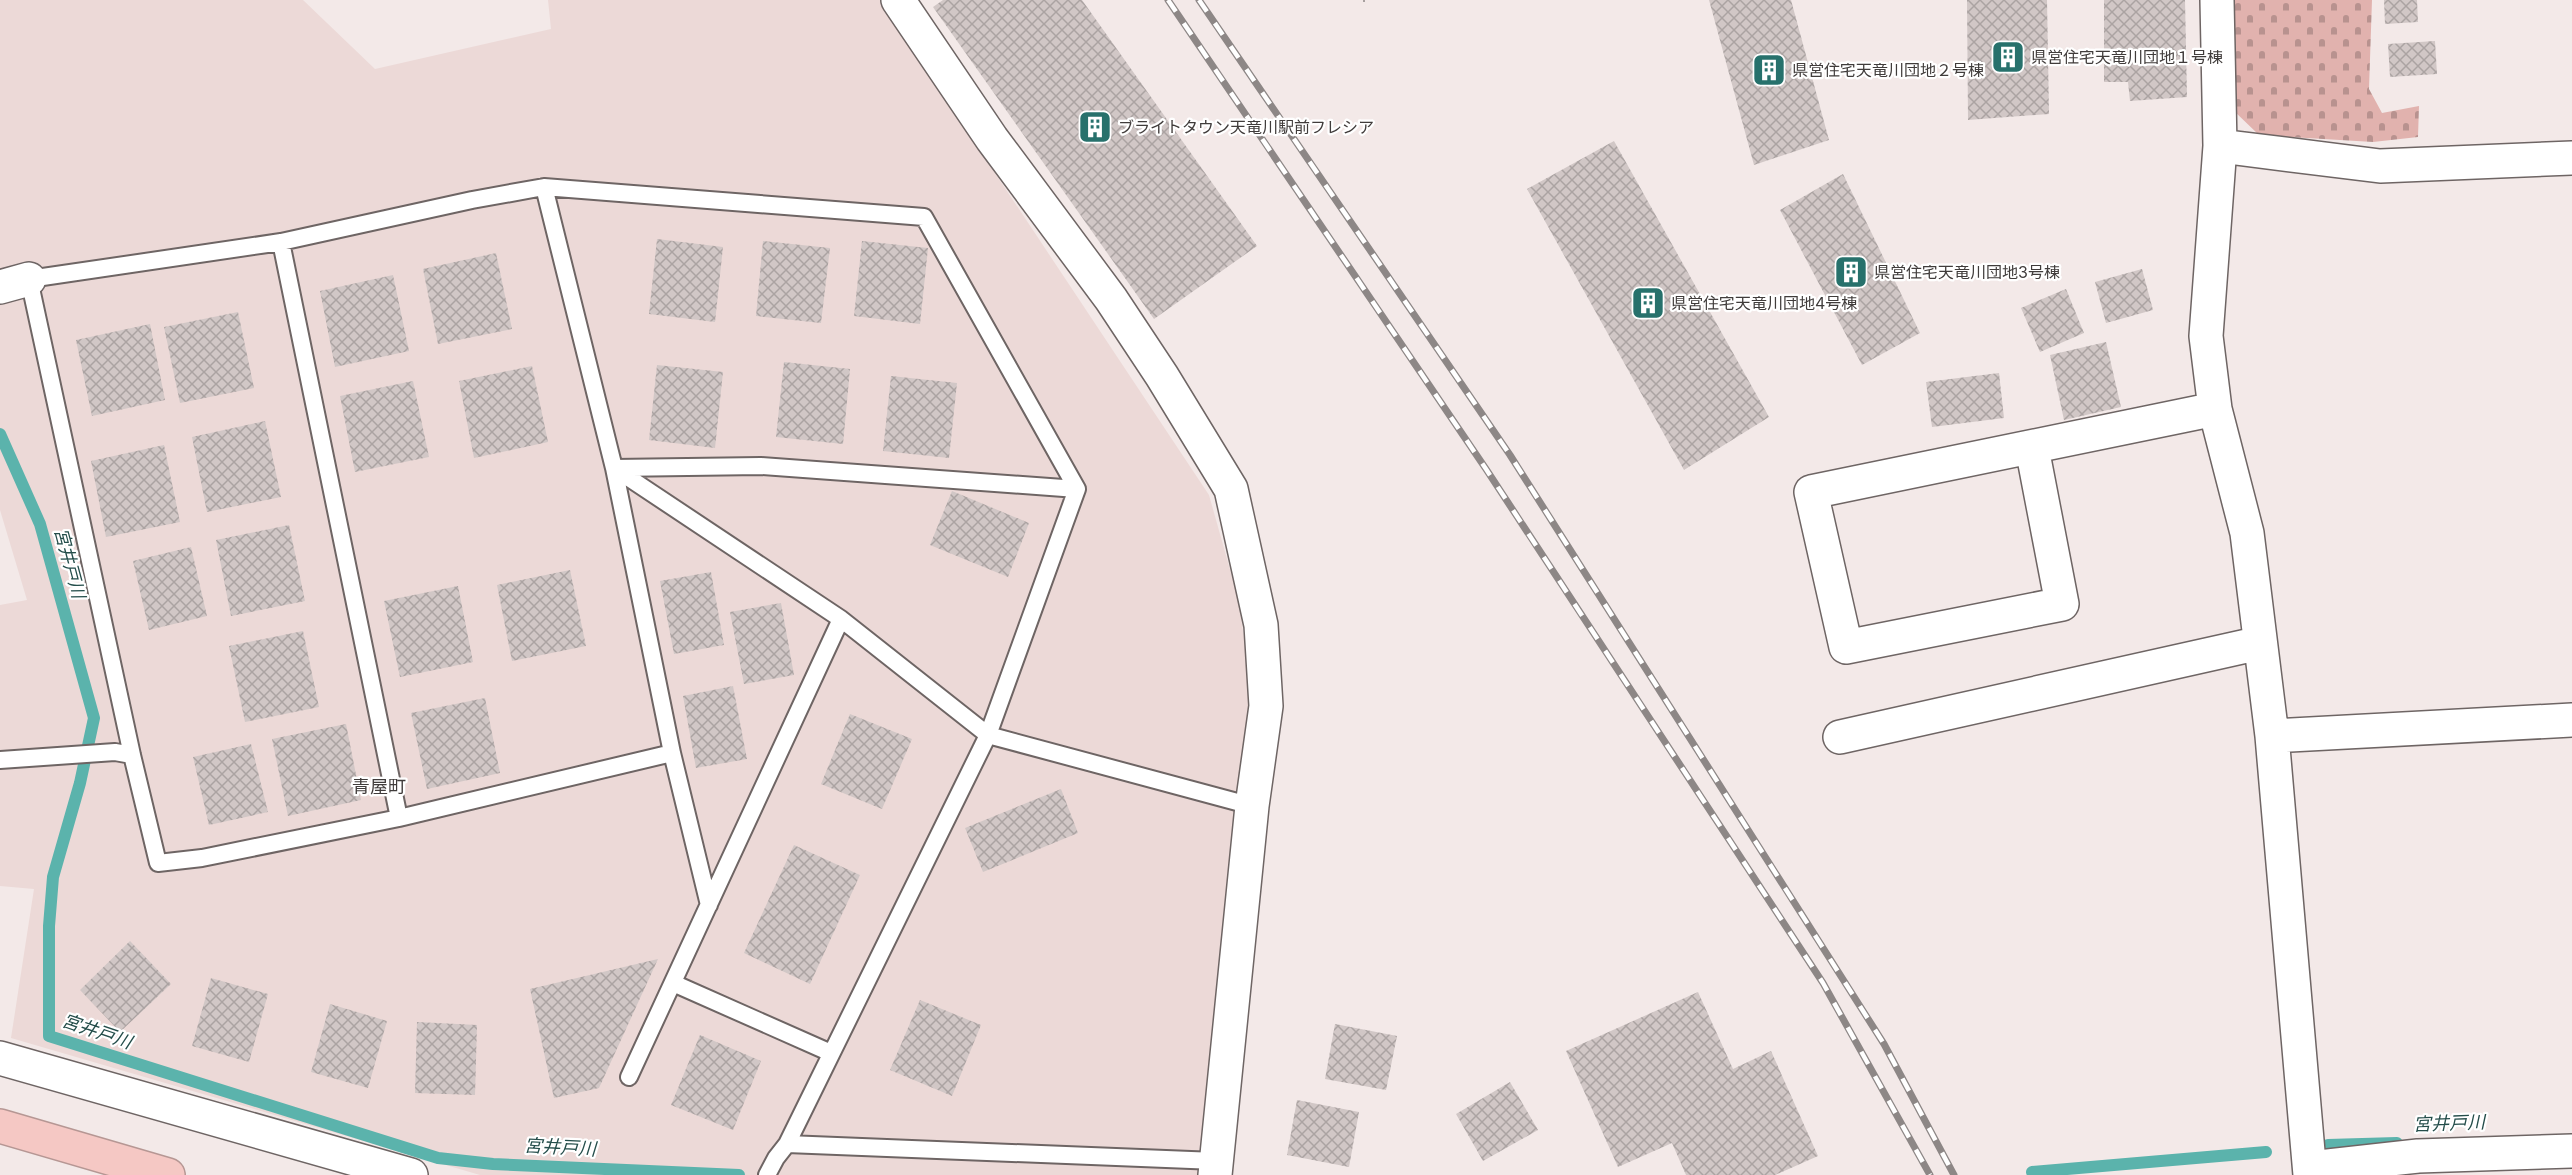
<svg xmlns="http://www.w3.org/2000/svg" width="2572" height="1175" font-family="Inter,'Noto Sans JP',sans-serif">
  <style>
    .built { fill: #ecd9d7 }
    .cemetery { fill: url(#cemetery-stones) }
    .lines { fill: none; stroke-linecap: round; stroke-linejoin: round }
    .stream { stroke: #5bb3ac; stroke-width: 12 }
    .building { fill: url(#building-cross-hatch) }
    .lane-casing { stroke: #6e6564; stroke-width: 20 }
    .street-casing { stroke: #6e6564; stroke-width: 36 }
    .highway-casing { stroke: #b69794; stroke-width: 36 }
    .path { stroke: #a7a09f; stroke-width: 4; stroke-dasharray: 4.5 4.5; stroke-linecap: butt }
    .lane { stroke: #fff; stroke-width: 16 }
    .street { stroke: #fff; stroke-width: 33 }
    .highway { stroke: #f5c8c4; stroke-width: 33 }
    .rail-casing { stroke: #8d8786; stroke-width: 7 }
    .rail { stroke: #fff; stroke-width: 4.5; stroke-dasharray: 14; stroke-linecap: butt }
    .labels { text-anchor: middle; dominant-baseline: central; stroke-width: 4.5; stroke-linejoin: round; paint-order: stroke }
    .poi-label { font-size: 16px; fill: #403c3b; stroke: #fff; text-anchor: start }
    .water-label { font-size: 18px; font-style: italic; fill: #244d4a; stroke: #fff }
    .neighbourhood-label { font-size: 18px; fill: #403c3b; stroke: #fff }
  </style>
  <defs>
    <pattern id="cemetery-stones" width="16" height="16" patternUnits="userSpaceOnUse" patternTransform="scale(1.5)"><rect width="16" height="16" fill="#e1b2ae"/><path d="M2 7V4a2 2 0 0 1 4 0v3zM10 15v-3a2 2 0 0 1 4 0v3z" fill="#b8928f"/></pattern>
    <pattern id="building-cross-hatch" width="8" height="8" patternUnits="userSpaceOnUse" patternTransform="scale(1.5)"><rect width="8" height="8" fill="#d1c7c6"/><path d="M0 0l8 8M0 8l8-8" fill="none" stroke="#aba3a2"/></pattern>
  </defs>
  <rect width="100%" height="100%" fill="#f3e9e8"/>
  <path class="built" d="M 0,0 L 303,0 L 375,69 L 551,29 L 548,0 L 880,0 L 1209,495 L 1238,598 L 1251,684 L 1199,1175 L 480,1175 L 11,1038 L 34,889 L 0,886 L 0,605 L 27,600 L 0,510 Z"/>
  <path class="cemetery" d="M 2231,0 L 2372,0 L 2369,89 L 2382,113 L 2419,106 L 2418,137 L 2373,142 L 2259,135 L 2233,110 Z"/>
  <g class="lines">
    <path class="stream" d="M 0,434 L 40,524 L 94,718 L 80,783 L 53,877 L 49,926 L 49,1036 L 438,1158 L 493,1164 L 739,1175
      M 2328,1145 L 2397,1143
      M 2032,1172 L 2266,1152"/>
  </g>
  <path class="building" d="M 943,0 L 1082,0 L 1257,246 L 1154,319 L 933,7 Z
    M 1709,0 L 1791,0 L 1829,140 L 1754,165 Z
    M 1967,0 L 2047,0 L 2049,114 L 1968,120 Z
    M 2104,0 L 2185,0 L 2187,97 L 2130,101 L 2128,82 L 2104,82 Z
    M 2384,0 L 2417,0 L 2418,22 L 2385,24 Z
    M 2435,41 L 2437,74 L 2390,77 L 2388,44 Z
    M 1614,141 L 1769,417 L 1684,470 L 1527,189 Z
    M 1843,174 L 1920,333 L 1862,365 L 1780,210 Z
    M 657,239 L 723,247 L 715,322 L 649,314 Z
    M 763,241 L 830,248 L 821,323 L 756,316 Z
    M 862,241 L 928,248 L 920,324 L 854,316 Z
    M 496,253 L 512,329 L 438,344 L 423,269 Z
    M 2142,269 L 2153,310 L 2106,323 L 2095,282 Z
    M 393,275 L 409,351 L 335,367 L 320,291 Z
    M 2066,289 L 2084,333 L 2040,352 L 2021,308 Z
    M 238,312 L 254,388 L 180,403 L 164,327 Z
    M 150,324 L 165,400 L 92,416 L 76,340 Z
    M 2106,342 L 2121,407 L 2064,420 L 2050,355 Z
    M 784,362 L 850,369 L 843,444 L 776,437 Z
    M 657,365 L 723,372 L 715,448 L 649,440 Z
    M 532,366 L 548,442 L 474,458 L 459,381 Z
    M 1999,373 L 2004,418 L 1932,427 L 1926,382 Z
    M 891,376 L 957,383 L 949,458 L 883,451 Z
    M 413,381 L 429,457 L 355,472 L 340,396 Z
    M 265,421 L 281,497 L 207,512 L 192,437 Z
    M 164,445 L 180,522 L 106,537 L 91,461 Z
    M 952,491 L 1029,523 L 1008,577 L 930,545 Z
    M 289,525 L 305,601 L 231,616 L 216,540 Z
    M 191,547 L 207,616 L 149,630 L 133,561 Z
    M 570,570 L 586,646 L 512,661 L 497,585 Z
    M 711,572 L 724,645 L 674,654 L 660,581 Z
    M 458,586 L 473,662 L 400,677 L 384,601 Z
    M 781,603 L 794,675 L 744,684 L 730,612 Z
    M 303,631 L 319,707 L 245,722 L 229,646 Z
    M 733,686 L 747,759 L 696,768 L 683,696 Z
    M 485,698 L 500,773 L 427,789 L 411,713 Z
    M 850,714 L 912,739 L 882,809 L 821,784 Z
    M 346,724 L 361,800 L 288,816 L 272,739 Z
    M 251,744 L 268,812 L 209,825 L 193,757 Z
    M 1061,789 L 1078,833 L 983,872 L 965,828 Z
    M 794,845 L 860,875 L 810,984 L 744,953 Z
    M 130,941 L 171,984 L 120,1032 L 80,990 Z
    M 658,959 L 599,1088 L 554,1098 L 530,989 Z
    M 211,978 L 268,994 L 249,1062 L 192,1046 Z
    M 1698,992 L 1733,1069 L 1771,1051 L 1818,1156 L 1775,1175 L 1686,1175 L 1672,1143 L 1618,1167 L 1566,1051 Z
    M 920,1000 L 981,1025 L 952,1096 L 890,1070 Z
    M 330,1004 L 387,1021 L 368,1088 L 311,1072 Z
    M 417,1022 L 477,1025 L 475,1095 L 415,1093 Z
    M 1335,1024 L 1397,1036 L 1386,1090 L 1325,1079 Z
    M 700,1035 L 761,1061 L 733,1130 L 671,1105 Z
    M 1510,1082 L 1538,1130 L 1483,1161 L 1456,1114 Z
    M 1297,1100 L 1359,1112 L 1349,1167 L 1287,1155 Z"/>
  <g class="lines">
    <defs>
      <path id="lane" d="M 544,187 L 614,468 L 672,753 L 399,818 L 202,858 L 158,863 L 132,755 L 29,279 L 281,242 L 472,200 Z
        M 544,187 L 924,217 L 1077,489
        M 281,242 L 399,818
        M 614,468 L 761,466 L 1077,489 L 988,735 L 1252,806
        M 614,468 L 841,619 L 988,735 L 787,1144 L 776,1158 L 767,1175
        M 672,753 L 709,905
        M 0,760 L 115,752 L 132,755
        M 673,983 L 831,1053
        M 629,1077 L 841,619
        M 787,1144 L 1216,1161"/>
      <path id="street" d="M 898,0 L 992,139 L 1111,299 L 1162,376 L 1231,489 L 1261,625 L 1266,706 L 1252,806 L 1215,1175
        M 2217,0 L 2220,146 L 2206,336 L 2215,409 L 2247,533 L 2272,736 L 2310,1175
        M 2220,146 L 2380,166 L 2572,158
        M 0,287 L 29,279
        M 2032,448 L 2062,604 L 1846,647 L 1811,492 L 2215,409
        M 2272,736 L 2572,720
        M 1840,737 L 2260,643
        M 0,1058 L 411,1175
        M 2310,1168 L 2418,1156 L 2572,1151"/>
      <path id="highway" d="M 0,1126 L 168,1175"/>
    </defs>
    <use href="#lane" class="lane-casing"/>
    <use href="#street" class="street-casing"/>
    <use href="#highway" class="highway-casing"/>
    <path class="path" d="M 1363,0 L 1365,0"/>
    <use href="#lane" class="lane"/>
    <use href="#street" class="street"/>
    <use href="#highway" class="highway"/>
    <defs>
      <path id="rail" d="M 1168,0 L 1486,469 L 1823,983 L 1930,1175
        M 1199,0 L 1510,455 L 1884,1044 L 1954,1175"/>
    </defs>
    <use href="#rail" class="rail-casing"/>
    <use href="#rail" class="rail"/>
  </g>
  <defs>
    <symbol id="building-square" viewBox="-11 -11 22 22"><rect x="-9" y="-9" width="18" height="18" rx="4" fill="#27716c" stroke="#fff"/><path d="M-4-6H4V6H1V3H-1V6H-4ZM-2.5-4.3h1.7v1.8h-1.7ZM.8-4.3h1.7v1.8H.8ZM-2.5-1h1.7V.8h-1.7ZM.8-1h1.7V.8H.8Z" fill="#fff"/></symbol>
  </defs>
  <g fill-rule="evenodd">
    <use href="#building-square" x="1989" y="38" width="38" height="38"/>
    <use href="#building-square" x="1750" y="51" width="38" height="38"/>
    <use href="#building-square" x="1076" y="108" width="38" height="38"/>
    <use href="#building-square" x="1832" y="253" width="38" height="38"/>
    <use href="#building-square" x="1629" y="284" width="38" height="38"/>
  </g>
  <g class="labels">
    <g class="poi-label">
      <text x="2031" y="57">県営住宅天竜川団地１号棟</text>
      <text x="1792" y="70">県営住宅天竜川団地２号棟</text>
      <text x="1118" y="127">ブライトタウン天竜川駅前フレシア</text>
      <text x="1874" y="272">県営住宅天竜川団地3号棟</text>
      <text x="1671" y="303">県営住宅天竜川団地4号棟</text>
    </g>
    <g class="water-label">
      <text transform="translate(70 563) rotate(75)">宮井戸川</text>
      <text transform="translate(97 1031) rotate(19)">宮井戸川</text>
      <text transform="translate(2449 1123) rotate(-2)">宮井戸川</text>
      <text transform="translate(560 1147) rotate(3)">宮井戸川</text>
    </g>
    <g class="neighbourhood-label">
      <text x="379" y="786">青屋町</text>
    </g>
  </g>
</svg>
